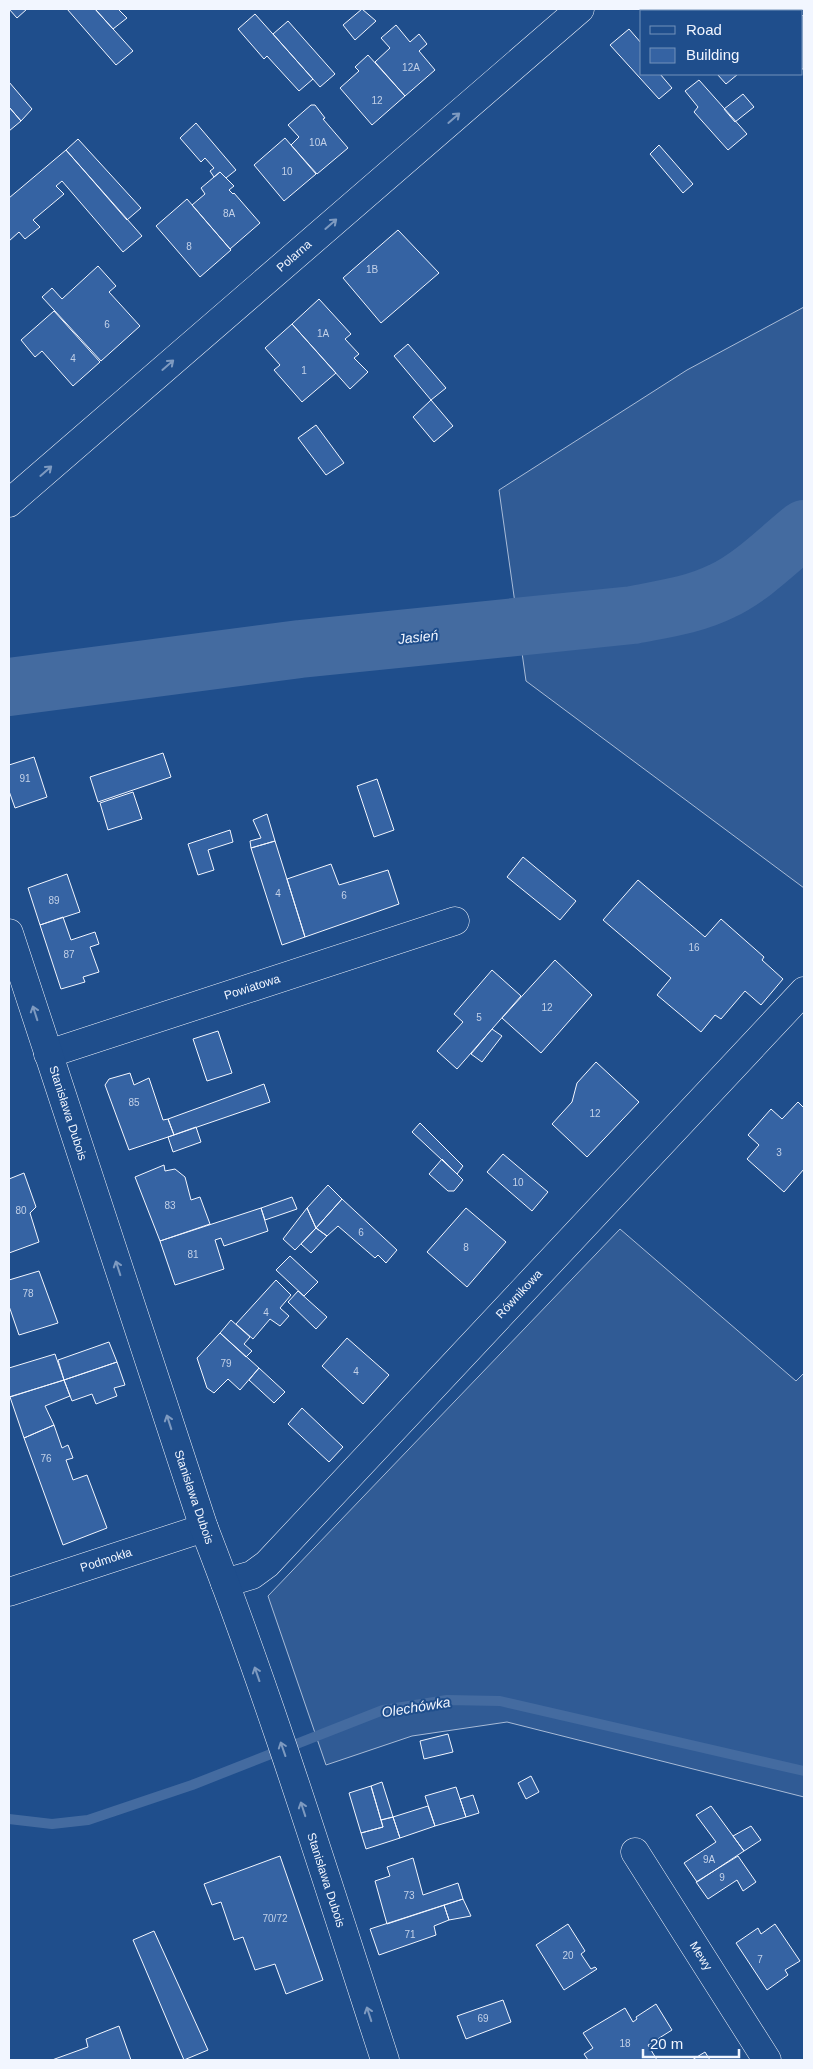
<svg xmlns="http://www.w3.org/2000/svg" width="813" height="2069" font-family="Helvetica,sans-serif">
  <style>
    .built { fill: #305b95; stroke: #a8bbd7 }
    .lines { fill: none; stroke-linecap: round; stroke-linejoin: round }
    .stream { stroke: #446ba0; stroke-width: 10 }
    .river { stroke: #446ba0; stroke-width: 58 }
    .building { fill: #3563a3; stroke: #f2f6ff }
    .street-casing { stroke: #f2f6ff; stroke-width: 29 }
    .secondary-casing { stroke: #f2f6ff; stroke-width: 29 }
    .street { stroke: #1f4e8c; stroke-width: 28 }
    .secondary { stroke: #1f4e8c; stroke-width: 28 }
    .oneway { stroke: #7e9ac0 }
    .labels { text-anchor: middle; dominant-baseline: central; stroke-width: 4; stroke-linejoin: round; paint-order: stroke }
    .number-label { font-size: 10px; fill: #c3d1e8 }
    .street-label { font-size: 12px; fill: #f2f6ff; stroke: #1f4e8c }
    .water-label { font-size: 14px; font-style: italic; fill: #f2f6ff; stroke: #1f4e8c }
  </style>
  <rect width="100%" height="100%" fill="#1f4e8c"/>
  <path class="built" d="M 804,307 L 804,888 L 526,681 L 499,490 L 687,370 Z
    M 620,1229 L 796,1381 L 804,1373 L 804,1797 L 507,1722 L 412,1736 L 326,1765 L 268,1596 Z"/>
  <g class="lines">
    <path class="stream" d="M 9,1819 L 52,1824 L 88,1820 L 192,1785 L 383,1710 L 447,1700 L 500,1701 L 804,1771"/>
    <path class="river" d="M 9,687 L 300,649 L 633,615 C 663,609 694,605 722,591 C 752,577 778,550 804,529"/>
  </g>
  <path class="building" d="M 9,9 L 27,9 L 17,18 Z
    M 67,9 L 95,9 L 133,51 L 116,65 Z
    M 95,9 L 118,9 L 127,18 L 113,29 Z
    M 362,9 L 376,21 L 355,40 L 343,25 Z
    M 779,9 L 797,9 L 799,11 L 776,11 Z
    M 255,14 L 313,79 L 299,91 L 267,56 L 264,59 L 238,29 Z
    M 802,15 L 804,17 L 804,71 L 802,68 Z
    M 288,21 L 335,74 L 320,87 L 273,34 Z
    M 396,25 L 410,42 L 419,34 L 427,44 L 419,51 L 435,70 L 405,96 L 375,62 L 390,48 L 381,38 Z
    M 629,29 L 642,44 L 642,74 L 660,74 L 672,88 L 659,99 L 610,45 Z
    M 368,55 L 405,96 L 372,125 L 340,88 L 359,71 L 355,67 Z
    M 717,74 L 738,74 L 726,84 Z
    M 699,80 L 747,134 L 728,150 L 694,112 L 698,107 L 685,91 Z
    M 9,82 L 32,109 L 21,121 L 9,107 Z
    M 743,94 L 754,107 L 735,122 L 724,109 Z
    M 311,105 L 315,105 L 325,118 L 323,119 L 348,148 L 317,174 L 291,145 L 299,137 L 288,125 Z
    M 9,107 L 21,121 L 9,131 Z
    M 196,123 L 236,170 L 226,178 L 220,172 L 214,177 L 210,171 L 214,168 L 205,158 L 201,162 L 180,138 Z
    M 285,138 L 316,174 L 284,201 L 254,165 Z
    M 78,139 L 141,208 L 127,220 L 66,150 Z
    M 659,145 L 693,184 L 683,193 L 650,154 Z
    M 66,150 L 142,236 L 123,252 L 62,181 L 56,186 L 64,194 L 33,220 L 40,227 L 25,239 L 19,232 L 9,241 L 9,198 Z
    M 220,172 L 234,186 L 229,190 L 233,194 L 234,193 L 260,223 L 230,249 L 192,205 L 205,194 L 201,188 Z
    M 187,199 L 231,250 L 200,277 L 156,226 Z
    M 398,230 L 439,273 L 381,323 L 343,278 Z
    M 98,266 L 116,286 L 109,292 L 140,326 L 101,361 L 42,297 L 52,288 L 62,299 Z
    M 319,299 L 351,334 L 345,339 L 359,354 L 354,358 L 368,372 L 350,389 L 292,324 Z
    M 54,311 L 100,362 L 73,386 L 42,351 L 35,357 L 21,340 Z
    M 292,324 L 336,373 L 302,402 L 274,370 L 280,365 L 265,348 Z
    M 408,344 L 446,388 L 431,400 L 394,356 Z
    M 431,400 L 453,426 L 434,442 L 413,417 Z
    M 316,425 L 344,463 L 326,475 L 298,438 Z
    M 163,753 L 171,777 L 98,802 L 90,777 Z
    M 34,757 L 47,797 L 15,808 L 9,791 L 9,765 Z
    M 377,779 L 394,830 L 374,837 L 357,786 Z
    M 133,792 L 142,819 L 108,830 L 100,803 Z
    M 267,814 L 275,841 L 251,848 L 250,841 L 261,838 L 253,820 Z
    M 230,830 L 233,842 L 208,850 L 214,870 L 198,875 L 188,844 Z
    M 275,841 L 305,937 L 282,945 L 251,848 Z
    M 523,857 L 576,901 L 560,920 L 507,877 Z
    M 331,864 L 339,885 L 388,870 L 399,904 L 305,937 L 287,879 Z
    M 67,874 L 80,912 L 40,925 L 28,888 Z
    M 638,880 L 705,937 L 721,919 L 764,957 L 762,960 L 783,979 L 761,1005 L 745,991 L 721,1019 L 715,1015 L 701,1032 L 657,995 L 671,978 L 603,920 Z
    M 63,917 L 71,940 L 95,932 L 99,944 L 90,947 L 99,972 L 83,977 L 85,982 L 61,989 L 40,925 Z
    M 555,960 L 592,995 L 541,1053 L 502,1018 Z
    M 492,970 L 521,996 L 457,1069 L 437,1051 L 463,1022 L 454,1014 Z
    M 492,1029 L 502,1036 L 482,1062 L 471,1054 Z
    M 218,1031 L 232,1073 L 207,1081 L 193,1039 Z
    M 596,1062 L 639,1102 L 587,1157 L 552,1124 L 572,1102 L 577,1083 Z
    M 130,1073 L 134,1085 L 149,1078 L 163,1120 L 168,1119 L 174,1135 L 129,1150 L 105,1085 L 109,1079 Z
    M 264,1084 L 270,1102 L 174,1135 L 168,1119 Z
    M 798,1102 L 804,1108 L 804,1169 L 784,1192 L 747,1159 L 759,1145 L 748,1135 L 771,1109 L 782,1119 Z
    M 420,1123 L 463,1166 L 457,1174 L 412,1132 Z
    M 196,1127 L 201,1142 L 173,1152 L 168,1137 Z
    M 503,1154 L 548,1192 L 532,1211 L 487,1172 Z
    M 442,1159 L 463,1180 L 454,1191 L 448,1191 L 429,1174 Z
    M 164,1165 L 165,1171 L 175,1169 L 185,1177 L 191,1200 L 200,1197 L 210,1224 L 160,1241 L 135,1177 Z
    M 24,1173 L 36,1207 L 30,1213 L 39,1242 L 9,1253 L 9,1179 Z
    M 328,1185 L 342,1199 L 316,1228 L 307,1208 Z
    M 292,1197 L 297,1209 L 265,1220 L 261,1208 Z
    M 342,1199 L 397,1250 L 386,1263 L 378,1255 L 375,1258 L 338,1226 L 327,1236 L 316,1228 Z
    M 261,1208 L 268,1231 L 224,1246 L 221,1238 L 215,1240 L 224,1269 L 175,1285 L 160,1241 Z
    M 307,1208 L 316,1228 L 295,1250 L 283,1239 Z
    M 466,1208 L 506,1242 L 467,1287 L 427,1252 Z
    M 316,1228 L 327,1236 L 311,1253 L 301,1244 Z
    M 290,1256 L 318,1282 L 304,1296 L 276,1270 Z
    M 39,1271 L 58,1323 L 19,1335 L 9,1306 L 9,1280 Z
    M 276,1280 L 291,1295 L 280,1308 L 289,1316 L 280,1326 L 270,1319 L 253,1339 L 236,1324 Z
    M 298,1291 L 327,1317 L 316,1329 L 288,1302 Z
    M 231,1320 L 250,1337 L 244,1344 L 252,1351 L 246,1357 L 220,1333 Z
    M 220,1333 L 259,1368 L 240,1390 L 228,1379 L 214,1393 L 207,1388 L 197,1358 Z
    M 347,1338 L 389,1375 L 363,1404 L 322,1366 Z
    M 109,1342 L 117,1362 L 64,1380 L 58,1360 Z
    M 55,1354 L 64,1380 L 9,1397 L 9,1368 Z
    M 117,1362 L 125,1385 L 114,1388 L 117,1396 L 96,1404 L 92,1394 L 72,1401 L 64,1380 Z
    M 259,1368 L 285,1392 L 274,1403 L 249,1380 Z
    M 64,1380 L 70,1396 L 45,1406 L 54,1425 L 24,1438 L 10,1397 Z
    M 302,1408 L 343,1447 L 329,1462 L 288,1424 Z
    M 54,1425 L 62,1448 L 68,1445 L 73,1458 L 66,1460 L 73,1480 L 87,1475 L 107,1528 L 63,1545 L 24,1438 Z
    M 448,1734 L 453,1752 L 424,1759 L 420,1741 Z
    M 531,1776 L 539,1792 L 526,1799 L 518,1783 Z
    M 382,1782 L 393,1817 L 381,1820 L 371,1786 Z
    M 371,1786 L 383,1827 L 361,1833 L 349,1793 Z
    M 456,1787 L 466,1817 L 435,1826 L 425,1796 Z
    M 473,1795 L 479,1813 L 466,1817 L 460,1799 Z
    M 428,1806 L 435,1826 L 400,1838 L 393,1817 Z
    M 711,1806 L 744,1851 L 697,1882 L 684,1863 L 716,1842 L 696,1815 Z
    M 393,1817 L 400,1838 L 366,1849 L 361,1833 L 383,1827 L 381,1820 Z
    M 751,1826 L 761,1840 L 744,1851 L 733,1836 Z
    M 280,1856 L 323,1980 L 286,1994 L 275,1964 L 255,1970 L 243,1937 L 234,1940 L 221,1902 L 212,1905 L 204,1884 Z
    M 738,1856 L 756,1882 L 743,1891 L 737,1880 L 708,1899 L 696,1882 Z
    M 413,1858 L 423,1895 L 458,1883 L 463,1899 L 387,1924 L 375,1881 L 390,1876 L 387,1867 Z
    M 463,1899 L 471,1916 L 449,1920 L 444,1905 Z
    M 444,1905 L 449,1920 L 434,1926 L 436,1935 L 379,1955 L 370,1929 Z
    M 568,1924 L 585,1951 L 581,1954 L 591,1969 L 595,1967 L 597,1969 L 564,1990 L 536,1945 Z
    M 775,1924 L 800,1961 L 785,1970 L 788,1975 L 767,1990 L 736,1943 L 758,1928 L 761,1934 Z
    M 154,1931 L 208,2050 L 184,2060 L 133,1940 Z
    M 503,2000 L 511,2022 L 466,2039 L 457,2016 Z
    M 656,2004 L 672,2030 L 648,2045 L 657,2060 L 588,2060 L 584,2054 L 593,2048 L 583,2033 L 625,2008 L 633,2022 L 637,2019 L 636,2017 Z
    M 119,2026 L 131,2060 L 52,2060 L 88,2047 L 86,2039 Z
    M 705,2052 L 710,2060 L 692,2060 Z"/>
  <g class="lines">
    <defs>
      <path id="street" d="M 9,503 L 580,9
        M 48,1054 L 455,921
        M 225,1583 L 252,1575 L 267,1564 L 804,991
        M 9,1592 L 204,1528
        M 635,1852 L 767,2060"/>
      <path id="secondary" d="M 9,933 L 204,1528 C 272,1703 327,1882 385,2060"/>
    </defs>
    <use href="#street" class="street-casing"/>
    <use href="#secondary" class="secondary-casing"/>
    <use href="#street" class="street"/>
    <use href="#secondary" class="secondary"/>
  </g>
  <defs><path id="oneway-shaft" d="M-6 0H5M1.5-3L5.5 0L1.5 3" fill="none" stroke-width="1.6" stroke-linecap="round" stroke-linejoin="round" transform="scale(1.25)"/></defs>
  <g class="oneway">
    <use href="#oneway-shaft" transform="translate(454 118) rotate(-41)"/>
    <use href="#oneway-shaft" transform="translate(331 224) rotate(-41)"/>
    <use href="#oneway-shaft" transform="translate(168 365) rotate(-41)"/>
    <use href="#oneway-shaft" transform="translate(46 471) rotate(-41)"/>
    <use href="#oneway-shaft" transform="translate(35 1013) rotate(-108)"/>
    <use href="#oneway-shaft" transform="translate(118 1268) rotate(-108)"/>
    <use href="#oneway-shaft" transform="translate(169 1422) rotate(-108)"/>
    <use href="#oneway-shaft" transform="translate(257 1674) rotate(-109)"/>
    <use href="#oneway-shaft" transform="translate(283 1749) rotate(-109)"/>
    <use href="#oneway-shaft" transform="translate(303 1809) rotate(-108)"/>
    <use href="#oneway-shaft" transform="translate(369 2014) rotate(-108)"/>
  </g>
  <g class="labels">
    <g class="number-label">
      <text x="411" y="67">12A</text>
      <text x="377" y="100">12</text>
      <text x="318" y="142">10A</text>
      <text x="287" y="171">10</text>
      <text x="229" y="213">8A</text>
      <text x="189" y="246">8</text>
      <text x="372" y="269">1B</text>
      <text x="107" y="324">6</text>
      <text x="323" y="333">1A</text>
      <text x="73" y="358">4</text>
      <text x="304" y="370">1</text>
      <text x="25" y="778">91</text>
      <text x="278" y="893">4</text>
      <text x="344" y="895">6</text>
      <text x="54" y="900">89</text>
      <text x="694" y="947">16</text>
      <text x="69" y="954">87</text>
      <text x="547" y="1007">12</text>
      <text x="479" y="1017">5</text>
      <text x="134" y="1102">85</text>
      <text x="595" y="1113">12</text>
      <text x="779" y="1152">3</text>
      <text x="518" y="1182">10</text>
      <text x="170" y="1205">83</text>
      <text x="21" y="1210">80</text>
      <text x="361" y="1232">6</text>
      <text x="466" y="1247">8</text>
      <text x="193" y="1254">81</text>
      <text x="28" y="1293">78</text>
      <text x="266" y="1312">4</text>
      <text x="226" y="1363">79</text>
      <text x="356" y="1371">4</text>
      <text x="46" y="1458">76</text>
      <text x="709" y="1859">9A</text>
      <text x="722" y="1877">9</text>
      <text x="409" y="1895">73</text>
      <text x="275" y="1918">70/72</text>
      <text x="410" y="1934">71</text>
      <text x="568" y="1955">20</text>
      <text x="760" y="1959">7</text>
      <text x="483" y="2018">69</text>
      <text x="625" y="2043">18</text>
    </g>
    <g class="street-label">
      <text transform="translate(294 256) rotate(-41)">Polarna</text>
      <text transform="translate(252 987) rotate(-18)">Powiatowa</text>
      <text transform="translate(68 1113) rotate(72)">Stanisława Dubois</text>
      <text transform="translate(519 1294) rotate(-47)">Równikowa</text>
      <text transform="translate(194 1497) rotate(71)">Stanisława Dubois</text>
      <text transform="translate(106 1560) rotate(-18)">Podmokła</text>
      <text transform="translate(326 1880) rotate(72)">Stanisława Dubois</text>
      <text transform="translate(701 1956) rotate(58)">Mewy</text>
    </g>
    <g class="water-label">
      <text transform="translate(418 637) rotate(-6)">Jasień</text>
      <text transform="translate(416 1707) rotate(-9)">Olechówka</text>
    </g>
  </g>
  <rect width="813" height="2069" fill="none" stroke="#f2f6ff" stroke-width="20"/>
  <rect x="640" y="10" width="162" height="65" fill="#1f4e8c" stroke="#7391ba"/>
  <rect x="650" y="26" width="25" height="8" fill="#1f4e8c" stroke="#7391ba"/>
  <text x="686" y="35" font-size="15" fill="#f2f6ff">Road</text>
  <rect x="650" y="48" width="25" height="15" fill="#3563a3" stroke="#7391ba"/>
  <text x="686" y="60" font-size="15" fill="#f2f6ff">Building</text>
  <path d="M643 2049v8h96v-8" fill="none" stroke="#f2f6ff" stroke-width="2.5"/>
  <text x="650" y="2049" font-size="15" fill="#f2f6ff" stroke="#1f4e8c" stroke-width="4" paint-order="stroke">20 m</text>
</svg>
